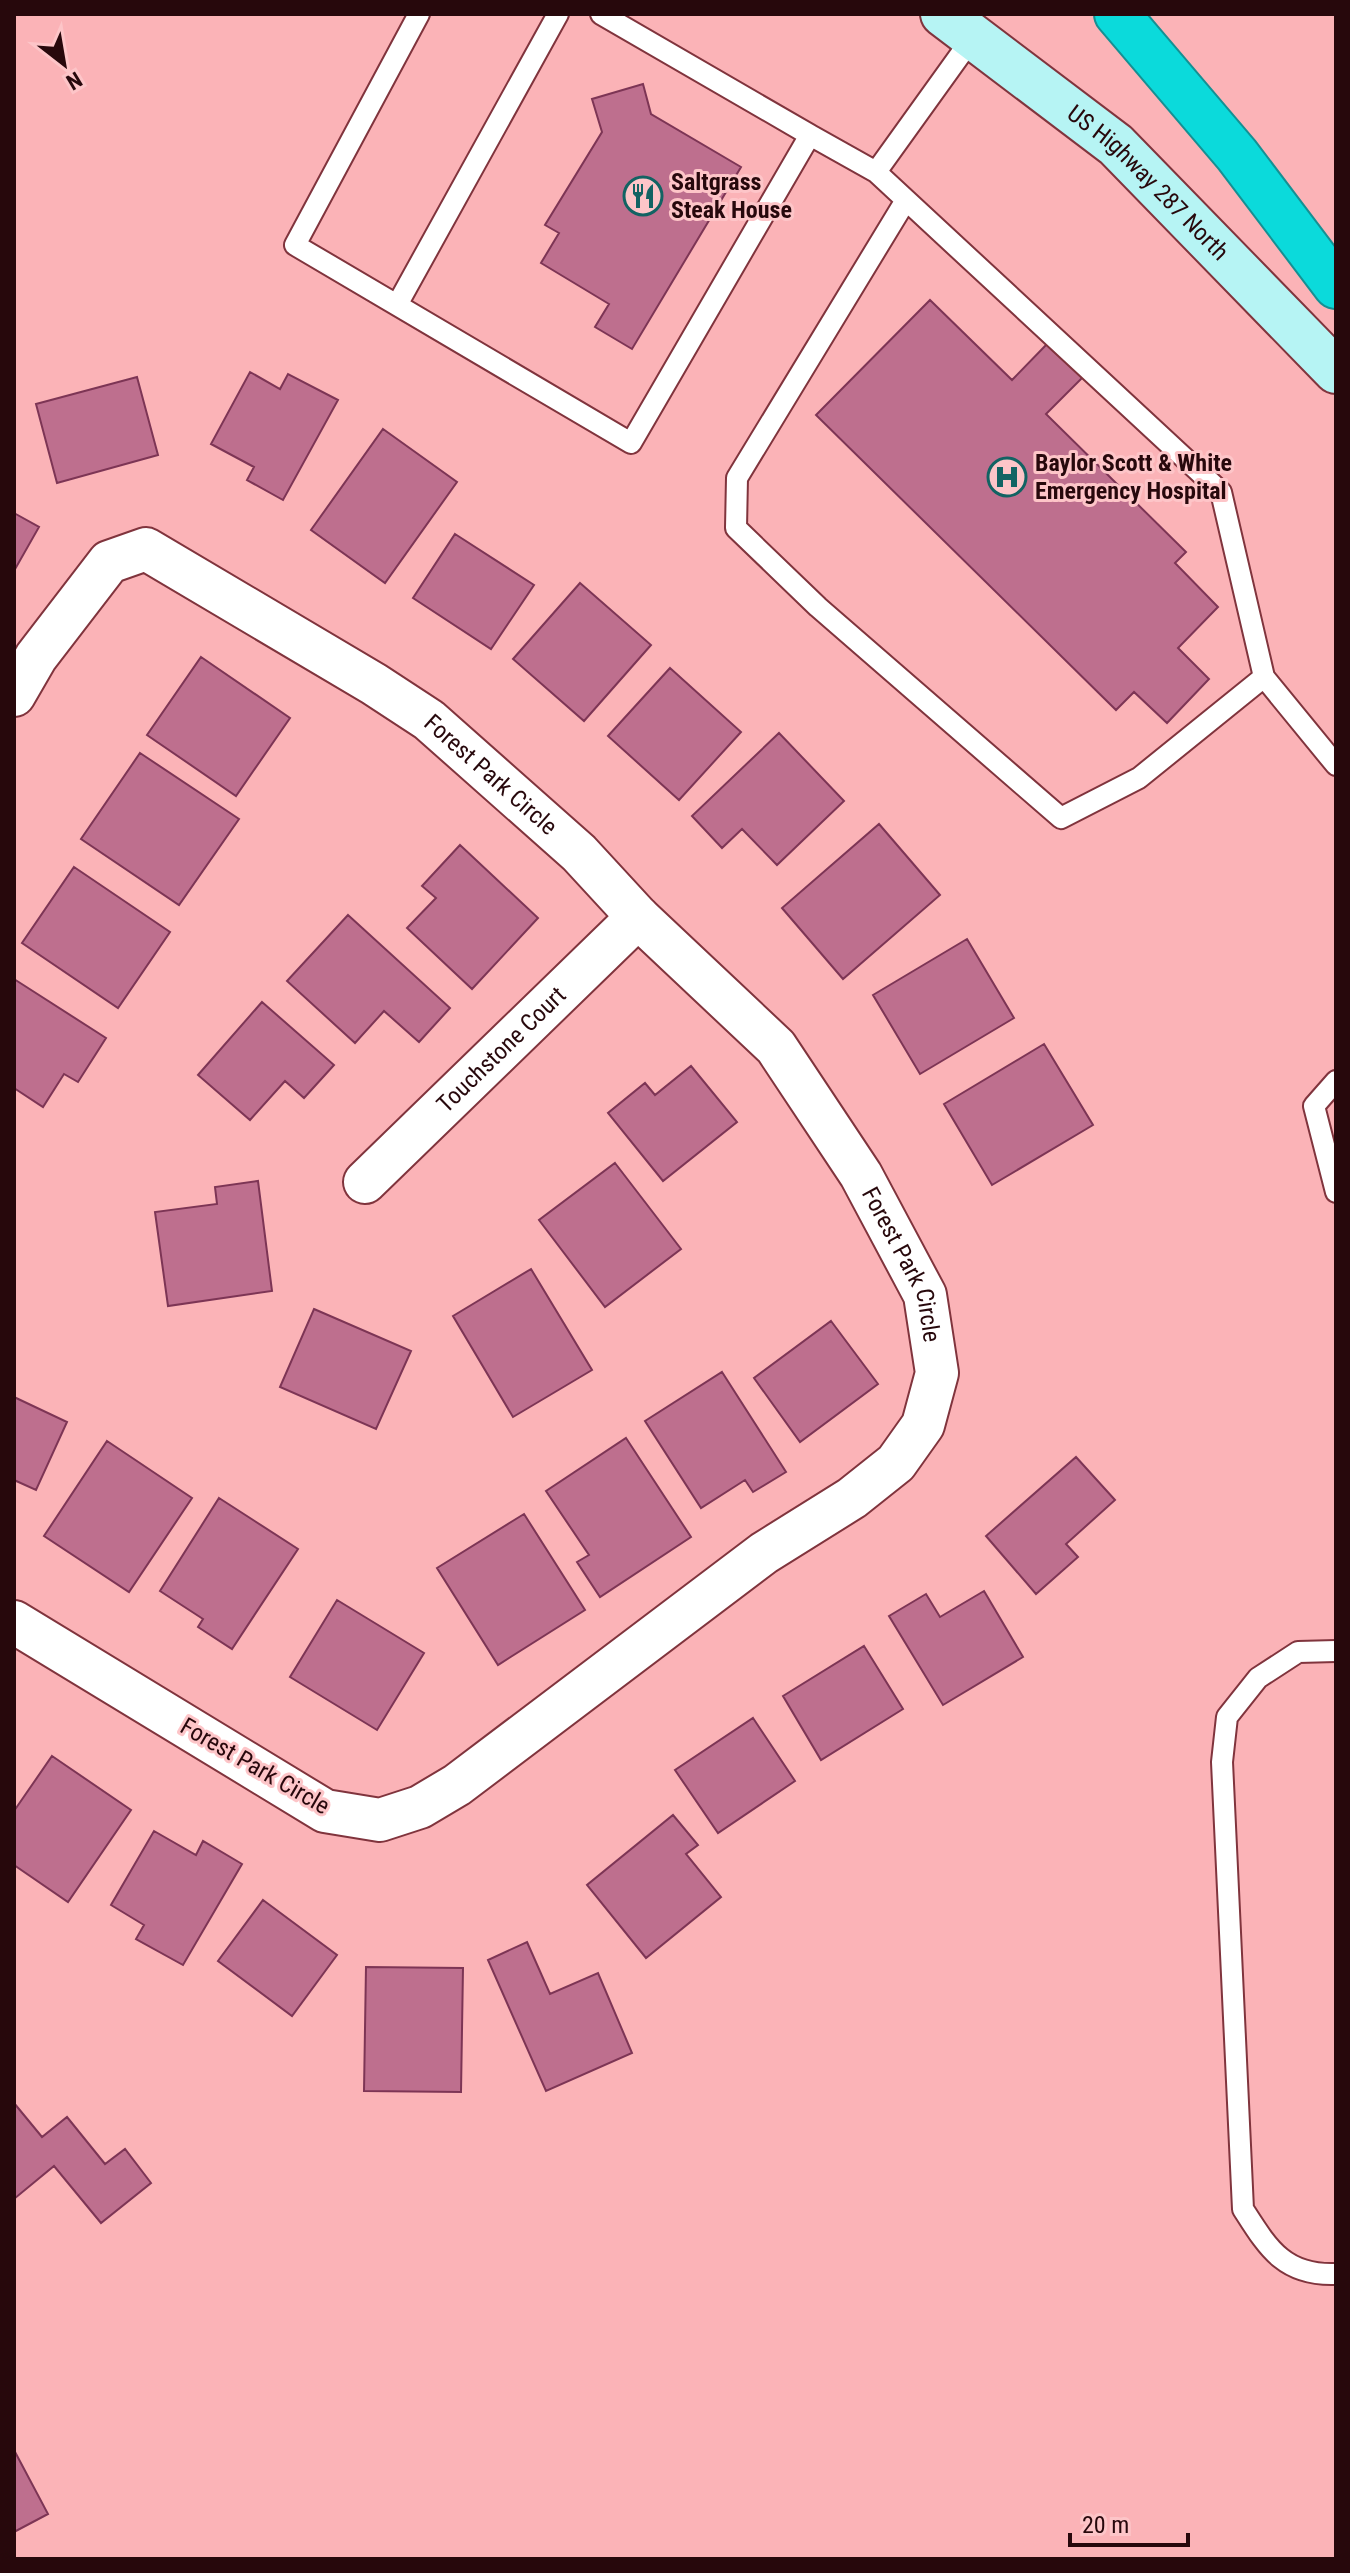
<svg xmlns="http://www.w3.org/2000/svg" width="1350" height="2573" font-family="'Roboto Condensed',sans-serif">
  <style>
    .building { fill: #be6f8e; stroke: #7d3555; stroke-width: 2 }
    .lines { fill: none; stroke-linecap: round; stroke-linejoin: round }
    .service-casing { stroke: #80343d; stroke-width: 24 }
    .minor-casing { stroke: #80343d; stroke-width: 46 }
    .secondary-casing { stroke: #80343d; stroke-width: 48 }
    .motorway-casing { stroke: #159093; stroke-width: 48 }
    .service { stroke: #fff; stroke-width: 20 }
    .minor { stroke: #fff; stroke-width: 42 }
    .secondary { stroke: #b6f4f4; stroke-width: 44 }
    .motorway { stroke: #0bdadb; stroke-width: 44 }
    .labels { text-anchor: middle; dominant-baseline: central; stroke-width: 6; stroke-linejoin: round; paint-order: stroke }
    .poi-label { font-size: 24px; font-weight: bold; fill: #27080c; stroke: #fdc5c8; text-anchor: start }
    .street-label { font-size: 24px; fill: #27080c; stroke: #fdc5c8 }
  </style>
  <rect width="100%" height="100%" fill="#fbb3b7"/>
  <path class="building" d="M 643,84 L 651,114 L 741,167 L 632,349 L 595,327 L 609,304 L 541,263 L 559,233 L 545,225 L 602,132 L 592,99 Z
    M 930,300 L 1012,380 L 1048,343 L 1083,377 L 1046,414 L 1186,552 L 1175,563 L 1218,607 L 1178,648 L 1209,679 L 1167,723 L 1134,692 L 1116,710 L 816,415 Z
    M 250,372 L 280,389 L 288,374 L 338,400 L 283,500 L 247,480 L 254,467 L 211,444 Z
    M 137,377 L 158,455 L 57,483 L 36,404 Z
    M 383,429 L 457,482 L 385,583 L 311,530 Z
    M 14,513 L 39,527 L 14,571 Z
    M 455,534 L 534,585 L 491,649 L 413,598 Z
    M 580,583 L 651,645 L 584,721 L 513,659 Z
    M 201,657 L 290,718 L 236,796 L 147,735 Z
    M 670,668 L 741,732 L 679,800 L 608,736 Z
    M 779,733 L 844,801 L 777,865 L 742,829 L 722,848 L 692,816 Z
    M 140,753 L 239,819 L 179,905 L 81,839 Z
    M 879,824 L 940,895 L 843,979 L 782,908 Z
    M 460,845 L 538,918 L 472,989 L 407,928 L 436,898 L 422,886 Z
    M 74,867 L 170,932 L 118,1008 L 22,943 Z
    M 348,915 L 450,1008 L 419,1042 L 384,1011 L 355,1043 L 287,981 Z
    M 967,939 L 1014,1018 L 920,1074 L 873,995 Z
    M 14,979 L 106,1038 L 78,1082 L 64,1074 L 43,1107 L 14,1088 Z
    M 262,1002 L 334,1065 L 304,1098 L 285,1081 L 250,1120 L 198,1075 Z
    M 1044,1044 L 1093,1125 L 992,1185 L 944,1104 Z
    M 691,1066 L 737,1122 L 663,1181 L 608,1113 L 645,1083 L 655,1095 Z
    M 615,1163 L 681,1249 L 605,1307 L 539,1220 Z
    M 258,1181 L 272,1291 L 168,1306 L 155,1212 L 217,1204 L 215,1187 Z
    M 531,1269 L 592,1370 L 513,1417 L 453,1316 Z
    M 314,1309 L 411,1351 L 376,1429 L 280,1387 Z
    M 831,1321 L 878,1384 L 800,1442 L 754,1378 Z
    M 722,1372 L 786,1472 L 753,1492 L 745,1480 L 701,1508 L 645,1421 Z
    M 14,1397 L 67,1422 L 36,1490 L 14,1480 Z
    M 626,1438 L 691,1537 L 600,1597 L 577,1562 L 589,1555 L 546,1491 Z
    M 107,1441 L 192,1498 L 129,1592 L 44,1536 Z
    M 1076,1457 L 1115,1500 L 1066,1544 L 1078,1557 L 1036,1594 L 986,1536 Z
    M 219,1498 L 298,1549 L 232,1649 L 198,1627 L 203,1619 L 160,1591 Z
    M 524,1514 L 585,1610 L 498,1665 L 437,1568 Z
    M 984,1591 L 1023,1657 L 943,1705 L 889,1616 L 926,1594 L 940,1617 Z
    M 337,1600 L 424,1653 L 377,1730 L 290,1677 Z
    M 864,1646 L 903,1709 L 821,1760 L 783,1696 Z
    M 753,1718 L 795,1781 L 718,1833 L 675,1770 Z
    M 52,1756 L 131,1810 L 68,1902 L 14,1865 L 14,1811 Z
    M 673,1815 L 698,1845 L 686,1854 L 721,1897 L 646,1958 L 587,1885 Z
    M 154,1831 L 196,1855 L 203,1841 L 242,1864 L 183,1965 L 136,1939 L 144,1925 L 111,1905 Z
    M 263,1900 L 337,1955 L 292,2016 L 218,1961 Z
    M 527,1942 L 550,1994 L 598,1973 L 632,2053 L 546,2091 L 488,1960 Z
    M 366,1967 L 463,1968 L 461,2092 L 364,2091 Z
    M 14,2103 L 42,2137 L 67,2117 L 105,2164 L 125,2149 L 151,2183 L 101,2223 L 54,2166 L 14,2199 Z
    M 14,2450 L 48,2514 L 14,2532 Z"/>
  <g class="lines">
    <defs>
      <path id="service" d="M 419,14 L 295,245 L 631,443 L 810,135 L 876,172 L 973,37
        M 601,14 L 810,135
        M 876,172 L 1221,492 L 1264,677 L 1139,778 L 1061,818 L 818,607 L 736,528 L 737,478 L 906,200
        M 397,305 L 558,14
        M 1264,677 L 1336,765
        M 1336,1081 L 1314,1106 L 1336,1192
        M 1336,1651 L 1298,1652 L 1258,1678 L 1227,1717 L 1222,1762 L 1243,2209 C 1268,2248 1284,2276 1336,2274"/>
      <g id="minor">
        <path id="s1" d="M 14,695 L 36,657 L 109,562 L 146,549 L 374,684 L 429,720 L 579,853 L 638,917 L 776,1047 L 861,1175 L 925,1295 L 937,1373 L 923,1425 L 896,1463 L 852,1498 L 764,1553 L 457,1785 L 420,1807 L 380,1820 L 325,1811 L 14,1622"/>
        <path id="s2" d="M 365,1182 L 638,917"/>
      </g>
      <g id="secondary">
        <path id="s3" d="M 943,14 L 1116,145 L 1336,371"/>
      </g>
      <path id="motorway" d="M 1117,14 L 1237,155 L 1336,286"/>
    </defs>
    <use href="#service" class="service-casing"/>
    <use href="#minor" class="minor-casing"/>
    <use href="#secondary" class="secondary-casing"/>
    <use href="#motorway" class="motorway-casing"/>
    <use href="#service" class="service"/>
    <use href="#minor" class="minor"/>
    <use href="#secondary" class="secondary"/>
    <use href="#motorway" class="motorway"/>
  </g>
  <defs>
    <symbol id="restaurant-ring" viewBox="-11 -11 22 22"><circle r="9.5" fill="#fdc5c8" stroke="#126363" stroke-width="1.5"/><path d="M-5-6h1v4h1v-4h1v4h1v-4h1v5L-1.5 .5V6h-2V.5L-5-1ZM5-6V6H3V1.5H1.5Q1.5-4 5-6Z" fill="#126363"/></symbol>
    <symbol id="hospital-ring" viewBox="-11 -11 22 22"><circle r="9.5" fill="#fdc5c8" stroke="#126363" stroke-width="1.5"/><path d="M-5-5h3v3.5h4V-5h3V5h-3V1.5h-4V5h-3Z" fill="#126363"/></symbol>
  </defs>
  <g fill-rule="evenodd">
    <use href="#restaurant-ring" x="621" y="174" width="44" height="44"/>
    <use href="#hospital-ring" x="985" y="455" width="44" height="44"/>
  </g>
  <g class="labels">
    <g class="poi-label">
      <text x="671" y="182">Saltgrass<tspan x="671" dy="28">Steak House</tspan></text>
      <text x="1035" y="463">Baylor Scott &amp; White<tspan x="1035" dy="28">Emergency Hospital</tspan></text>
    </g>
    <g class="street-label">
      <text stroke="none"><textPath href="#s3" startOffset="266">US Highway 287 North</textPath></text>
      <text stroke="none"><textPath href="#s1" startOffset="616">Forest Park Circle</textPath></text>
      <text stroke="none"><textPath href="#s2" startOffset="190">Touchstone Court</textPath></text>
      <text stroke="none"><textPath href="#s1" startOffset="1264">Forest Park Circle</textPath></text>
      <text transform="translate(255 1766) rotate(30)">Forest Park Circle</text>
    </g>
  </g>
  <rect width="1350" height="2573" fill="none" stroke="#27080c" stroke-width="32"/>
  <g transform="translate(64 64) rotate(149)" stroke="#fdc5c8" stroke-width="6" paint-order="stroke">
  <path d="M0-6L14 30L0 20L-14 30Z" fill="#27080c"/>
  <text y="-12" font-size="22" font-weight="bold" text-anchor="middle" fill="#27080c">N</text>
  </g>
  <path d="M1070 2533v12h118v-12" fill="none" stroke="#27080c" stroke-width="4"/>
  <text x="1082" y="2533" font-size="24" fill="#27080c" stroke="#fdc5c8" stroke-width="6" paint-order="stroke">20 m</text>
</svg>
